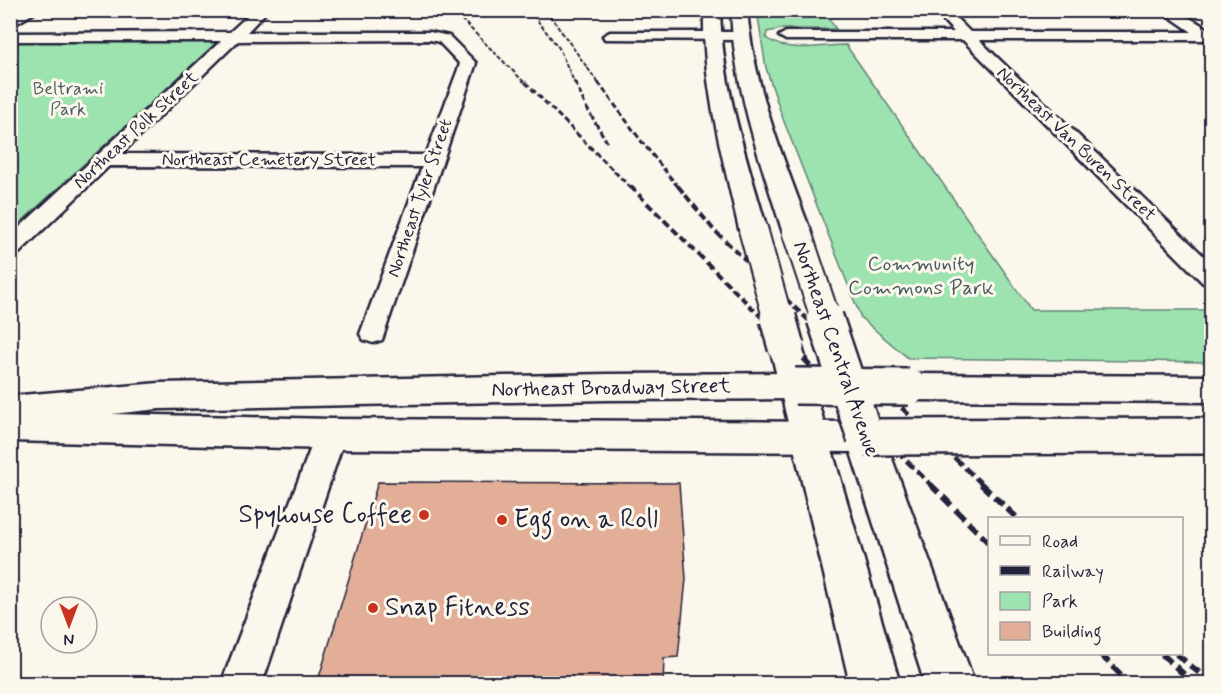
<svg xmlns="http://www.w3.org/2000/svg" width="1222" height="694" font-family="Mynerve,sans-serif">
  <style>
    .green { fill: #9de3b0; stroke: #608276; stroke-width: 1.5 }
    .building { fill: #e3ae97; stroke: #22223b; stroke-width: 1.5 }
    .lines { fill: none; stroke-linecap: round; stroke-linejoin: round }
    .minor-casing { stroke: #22223b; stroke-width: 5 }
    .secondary-casing { stroke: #22223b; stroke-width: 5 }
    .primary-casing { stroke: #22223b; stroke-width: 5 }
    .minor { fill: #fbf7ec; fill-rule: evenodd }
    .secondary { fill: #fbf7ec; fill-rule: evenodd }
    .primary { fill: #fbf7ec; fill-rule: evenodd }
    .rail-far4 { stroke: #22223b; stroke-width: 2; stroke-dasharray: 4.5 2; stroke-linecap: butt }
    .rail-far3 { stroke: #22223b; stroke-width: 3; stroke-dasharray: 6 3; stroke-linecap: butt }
    .rail-far2 { stroke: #22223b; stroke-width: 4; stroke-dasharray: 8 4; stroke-linecap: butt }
    .rail-far1 { stroke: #22223b; stroke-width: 4.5; stroke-dasharray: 10 4.5; stroke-linecap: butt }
    .rail { stroke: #22223b; stroke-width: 6; stroke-dasharray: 12 6; stroke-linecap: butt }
    .secondary-bridge-casing { stroke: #22223b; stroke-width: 40; stroke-linecap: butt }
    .primary-bridge-far1-casing { stroke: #22223b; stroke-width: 32; stroke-linecap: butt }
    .primary-bridge-casing { stroke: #22223b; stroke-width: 40; stroke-linecap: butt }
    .secondary-bridge { stroke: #fbf7ec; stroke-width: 35 }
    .primary-bridge-far1 { stroke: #fbf7ec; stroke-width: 28 }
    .primary-bridge { stroke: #fbf7ec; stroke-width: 35 }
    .poi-dot { fill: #c8321e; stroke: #fbf7ec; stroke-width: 2 }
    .labels { text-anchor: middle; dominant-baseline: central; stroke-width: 6; stroke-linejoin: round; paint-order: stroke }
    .far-park-label { font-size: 18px; fill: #475c5e; stroke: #fbf7ec }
    .far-street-label { font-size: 18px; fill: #22223b; stroke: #fbf7ec }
    .park-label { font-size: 21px; fill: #475c5e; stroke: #fbf7ec }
    .street-label { font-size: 21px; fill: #22223b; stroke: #fbf7ec }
    .near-poi-label { font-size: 26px; fill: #22223b; stroke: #fbf7ec; text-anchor: start }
  </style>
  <rect width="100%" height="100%" fill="#fbf7ec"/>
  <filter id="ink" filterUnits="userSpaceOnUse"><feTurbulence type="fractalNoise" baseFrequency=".0167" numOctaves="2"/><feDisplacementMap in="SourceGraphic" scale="12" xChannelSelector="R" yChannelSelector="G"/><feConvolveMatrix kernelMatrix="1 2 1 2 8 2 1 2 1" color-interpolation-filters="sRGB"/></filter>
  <g filter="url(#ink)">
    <path class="green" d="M 757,11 L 824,11 L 836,29 L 781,29 L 767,32 L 766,38 C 788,54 820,45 846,45 L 1031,310 L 1211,310 L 1211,362 L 908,358 L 861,318 L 783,119 L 766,68 Z
      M 11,41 L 218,41 L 11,231 Z"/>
    <path class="building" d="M 378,482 L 679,483 L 686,579 L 678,657 L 664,658 L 663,684 L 317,684 Z"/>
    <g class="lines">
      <defs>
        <path id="minor" d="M 22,10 L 39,10 L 10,27 L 10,17 Z
          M 254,10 L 268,10 L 247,32 L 430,32 L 449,36 L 476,63 L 382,340 L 373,343 L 364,340 L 360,334 L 422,167 L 109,166 L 18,254 L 10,256 L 10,236 L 221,41 L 10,41 L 10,33 L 230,32 ZM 430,40 L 439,42 L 460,64 L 426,155 L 121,154 L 238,41 Z
          M 934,10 L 948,10 L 970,32 L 1192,32 L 1160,10 L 1176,10 L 1212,31 L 1212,40 L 979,40 L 1212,264 L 1212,286 L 1203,283 L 963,40 L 786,40 L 779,36 L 786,32 L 954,32 Z
          M 610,32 L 739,32 L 746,36 L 739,40 L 605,39 L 603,36 Z
          M 331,422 L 342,425 L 346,434 L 262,684 L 221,684 L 316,434 L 320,425 Z"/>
        <path id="secondary" d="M 795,373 L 807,377 L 812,386 L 807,395 L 795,399 L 607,400 L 159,409 L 112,414 L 331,419 L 865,422 L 878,426 L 884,437 L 878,448 L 865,452 L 331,449 L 10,441 L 10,396 L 159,383 L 607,374 Z
          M 909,374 L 1212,376 L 1212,402 L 909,400 L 897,396 L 892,387 L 897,378 Z"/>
        <path id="primary" d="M 704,10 L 720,10 C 722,86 746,157 767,229 L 763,235 L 753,237 L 743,235 L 739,229 C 723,157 702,85 704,10 Z
          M 731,10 L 747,10 C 754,88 783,158 810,230 L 806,236 L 796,238 L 786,236 L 782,230 C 759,157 734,87 731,10 Z
          M 786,335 L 798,339 L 802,347 L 900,684 L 850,684 L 770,347 L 774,339 Z
          M 865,422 L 878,426 L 884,437 L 975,684 L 925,684 L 846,437 L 852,426 Z"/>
      </defs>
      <use href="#minor" class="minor-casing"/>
      <use href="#secondary" class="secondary-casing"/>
      <use href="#primary" class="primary-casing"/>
      <use href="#minor" class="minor"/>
      <use href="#secondary" class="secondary"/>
      <use href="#primary" class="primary"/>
      <path class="rail-far4" d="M 452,10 L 526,84
        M 529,10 L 559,48 L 575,84
        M 546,10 L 599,84"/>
      <path class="rail-far3" d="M 525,82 L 631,188
        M 575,82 L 586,107 L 607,142
        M 598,82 L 642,142 L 679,188"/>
      <path class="rail-far2" d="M 630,186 L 764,320
        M 678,186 L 713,229 L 808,320"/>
      <path class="rail-far1" d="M 762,318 L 931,485
        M 807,318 L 983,485"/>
      <path class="rail" d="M 930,484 L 990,544
        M 981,484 L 1017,518
        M 1100,654 L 1130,684
        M 1162,654 L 1194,684
        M 1176,654 L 1212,683"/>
      <defs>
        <path id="secondary-bridge" d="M 795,386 L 909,387
          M 865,437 L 1212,436"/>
        <path id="primary-bridge-far1" d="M 753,229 L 778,320
          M 796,230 L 826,320"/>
        <path id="primary-bridge" d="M 778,318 L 786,347
          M 825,318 L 865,437"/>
      </defs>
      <use href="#secondary-bridge" class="secondary-bridge-casing"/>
      <use href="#primary-bridge-far1" class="primary-bridge-far1-casing"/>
      <use href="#primary-bridge" class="primary-bridge-casing"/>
      <use href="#secondary-bridge" class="secondary-bridge"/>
      <use href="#primary-bridge-far1" class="primary-bridge-far1"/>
      <use href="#primary-bridge" class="primary-bridge"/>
    </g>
  </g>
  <g class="poi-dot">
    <circle cx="424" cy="515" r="6"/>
    <circle cx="502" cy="520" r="6"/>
    <circle cx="373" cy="608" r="6"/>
  </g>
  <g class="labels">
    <g class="far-park-label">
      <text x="68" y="89">Beltrami<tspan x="68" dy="21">Park</tspan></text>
    </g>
    <g class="far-street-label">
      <text transform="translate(136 130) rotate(-43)">Northeast Polk Street</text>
      <text transform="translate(1076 144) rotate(44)">Northeast Van Buren Street</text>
      <text x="269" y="160">Northeast Cemetery Street</text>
      <text transform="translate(420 198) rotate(-71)">Northeast Tyler Street</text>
    </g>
    <g class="park-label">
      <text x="921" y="264">Community<tspan x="921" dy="24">Commons Park</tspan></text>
    </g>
    <g class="street-label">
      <text transform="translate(836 349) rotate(71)">Northeast Central Avenue</text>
      <text transform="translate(611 388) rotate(-1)">Northeast Broadway Street</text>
    </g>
    <g class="near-poi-label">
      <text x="412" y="515" text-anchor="end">Spyhouse Coffee</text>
      <text x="514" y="520">Egg on a Roll</text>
      <text x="385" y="608">Snap Fitness</text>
    </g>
  </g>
  <rect width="1222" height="694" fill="none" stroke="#fbf7ec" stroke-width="36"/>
  <rect x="18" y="18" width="1186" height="658" fill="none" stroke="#22223b" stroke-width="2" filter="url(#ink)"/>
  <rect x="988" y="517" width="195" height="138" fill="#fbf7ec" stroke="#a4a2a5" stroke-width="1.5"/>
  <rect x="1000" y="536" width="30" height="9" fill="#fbf7ec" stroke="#a4a2a5" stroke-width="1.5"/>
  <text x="1042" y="547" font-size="18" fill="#22223b">Road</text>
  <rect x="1000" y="566" width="30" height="9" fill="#22223b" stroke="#a4a2a5" stroke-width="1.5"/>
  <text x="1042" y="577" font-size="18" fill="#22223b">Railway</text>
  <rect x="1000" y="592" width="30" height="18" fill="#9de3b0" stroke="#a4a2a5" stroke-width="1.5"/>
  <text x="1042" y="607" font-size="18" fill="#22223b">Park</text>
  <rect x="1000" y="622" width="30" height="18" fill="#e3ae97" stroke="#a4a2a5" stroke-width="1.5"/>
  <text x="1042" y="637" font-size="18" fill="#22223b">Building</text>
  <g transform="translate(69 625) rotate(180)"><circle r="28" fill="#fbf7ec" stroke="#a4a2a5" stroke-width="1.5"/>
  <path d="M0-4.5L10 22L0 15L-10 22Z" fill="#c8321e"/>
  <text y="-9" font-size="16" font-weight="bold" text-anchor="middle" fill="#22223b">N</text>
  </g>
</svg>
